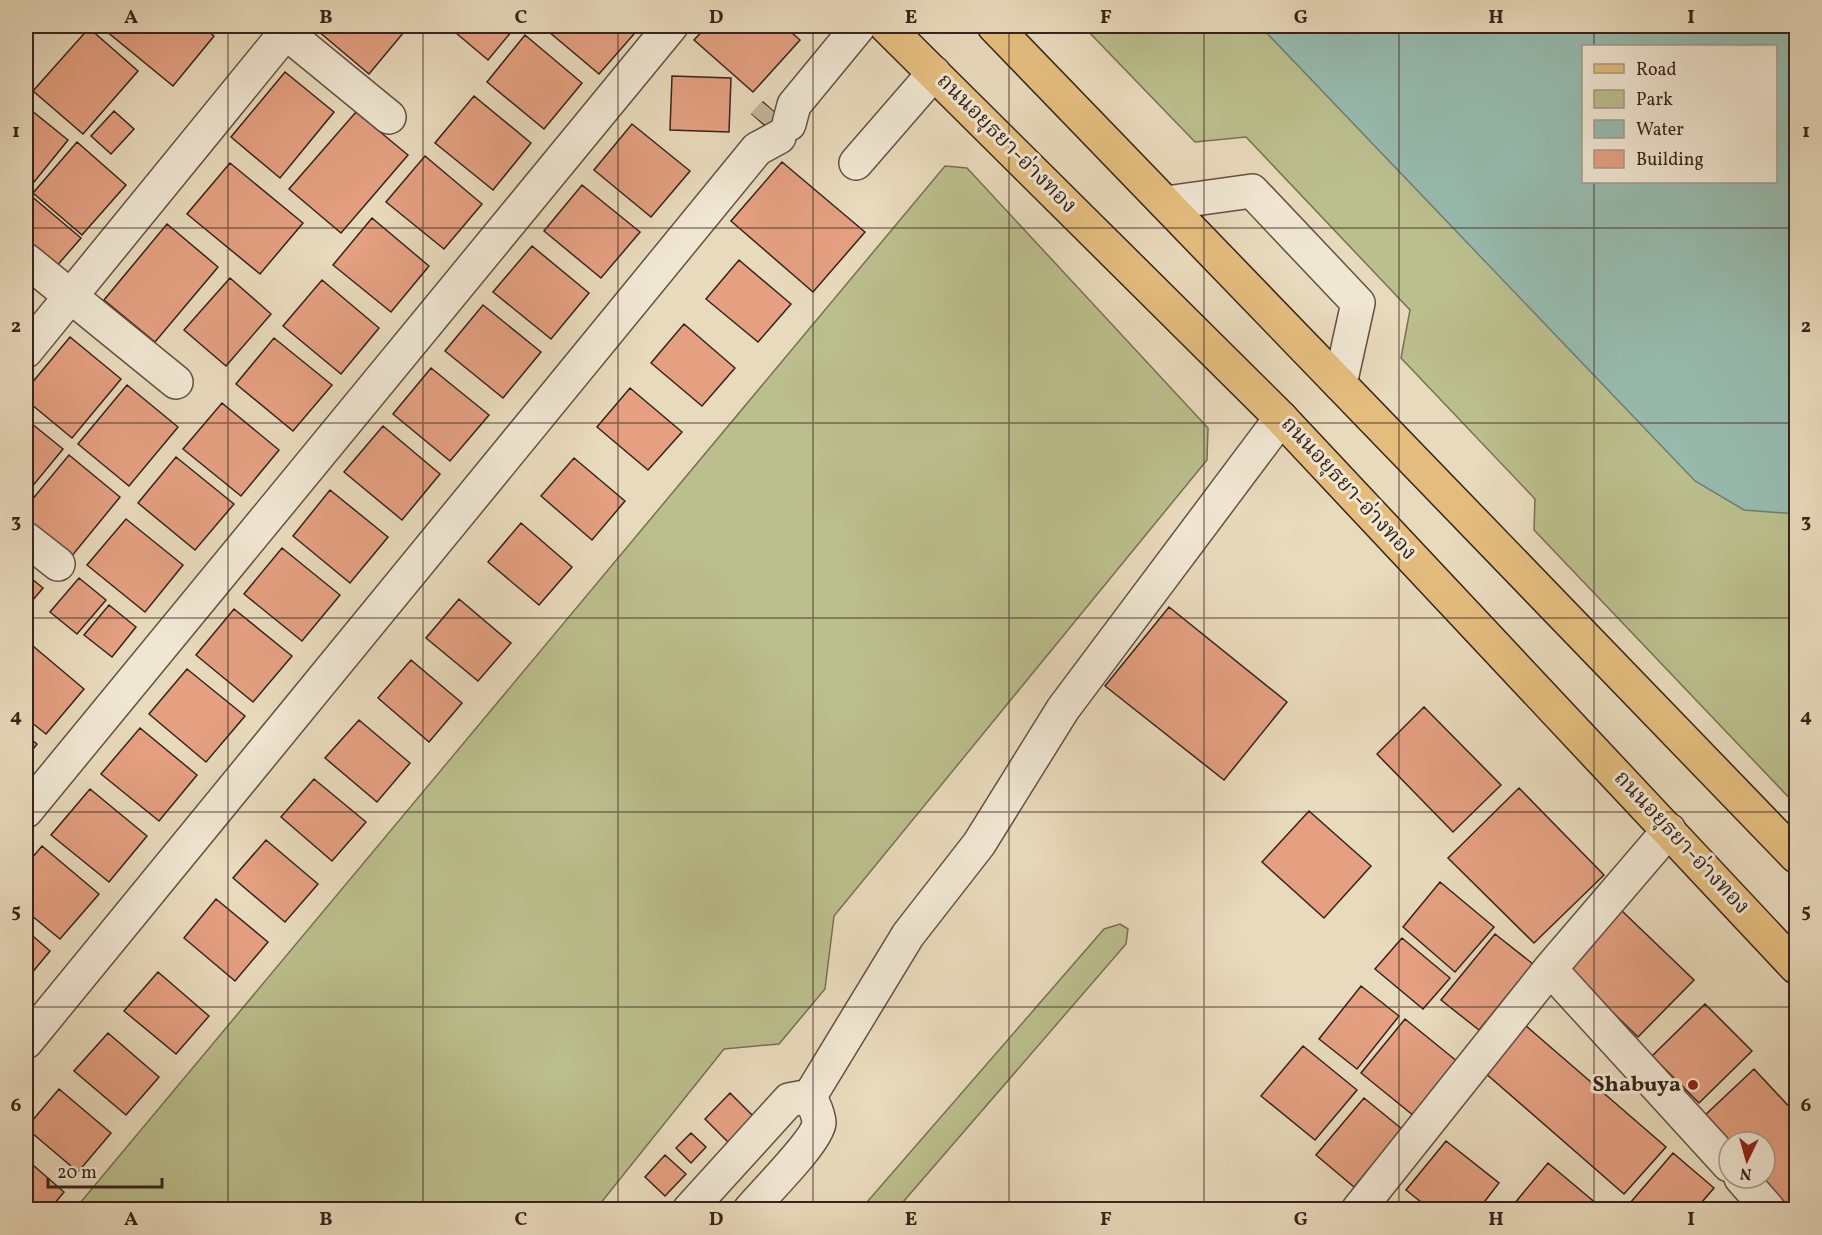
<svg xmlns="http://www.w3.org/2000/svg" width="1822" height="1235" font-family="Vollkorn,'Noto Serif Thai',serif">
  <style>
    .green { fill: #bbbe8d; stroke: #797054; stroke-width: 1.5; fill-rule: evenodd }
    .water { fill: #97bbaf; stroke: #717e74; stroke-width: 1.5; fill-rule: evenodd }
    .building { fill: #e4a081; stroke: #37231b; stroke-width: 1.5 }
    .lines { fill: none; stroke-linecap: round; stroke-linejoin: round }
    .minor-tunnel { stroke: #c5b59c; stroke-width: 33; stroke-dasharray: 33 16; stroke-linecap: butt }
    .minor-casing { stroke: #635143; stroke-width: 36 }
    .major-casing { stroke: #37231b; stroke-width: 36 }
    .minor { stroke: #f0e7d3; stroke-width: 33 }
    .major { stroke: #e4bd7e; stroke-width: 33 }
    .grid { fill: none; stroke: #37231b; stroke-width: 1.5; stroke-opacity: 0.55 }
    .poi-dot { fill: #8f2418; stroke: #f0e7d3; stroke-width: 2 }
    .labels { text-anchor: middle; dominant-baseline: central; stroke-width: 6; stroke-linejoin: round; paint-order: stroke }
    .street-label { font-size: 22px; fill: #37231b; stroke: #f0e7d3 }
    .poi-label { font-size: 22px; font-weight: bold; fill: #37231b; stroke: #f0e7d3; text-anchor: end }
    .neatline { fill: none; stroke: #37231b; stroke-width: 2 }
    .grid-label { font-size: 20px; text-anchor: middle; font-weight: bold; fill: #37231b }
  </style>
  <rect width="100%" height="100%" fill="#e8dabc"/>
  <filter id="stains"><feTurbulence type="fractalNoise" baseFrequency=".00333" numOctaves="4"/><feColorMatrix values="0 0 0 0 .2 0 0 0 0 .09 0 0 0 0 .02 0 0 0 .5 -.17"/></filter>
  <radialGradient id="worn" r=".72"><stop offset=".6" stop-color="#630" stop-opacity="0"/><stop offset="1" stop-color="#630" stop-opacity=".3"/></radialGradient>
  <path class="green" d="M 1083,26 L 1796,26 L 1796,805 L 1534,530 L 1535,499 L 1401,358 L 1410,310 L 1246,137 L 1195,142 ZM 1584,46 L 1776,46 L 1776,182 L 1584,182 Z
    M 945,166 L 967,168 L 1208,428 L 1207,460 L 834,916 L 825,989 L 779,1044 L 724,1049 L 596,1209 L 75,1209 Z
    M 1120,924 L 1128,929 L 1126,944 L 897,1209 L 861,1209 L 1104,929 Z"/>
  <path class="water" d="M 1260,26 L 1796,26 L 1796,514 L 1744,510 L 1695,481 ZM 1584,46 L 1776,46 L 1776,182 L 1584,182 Z"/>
  <path class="building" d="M 100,26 L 201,26 L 214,36 L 173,86 Z
    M 323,26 L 409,26 L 369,74 L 318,31 Z
    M 462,26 L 505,26 L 512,31 L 488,60 L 456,33 Z
    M 542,26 L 641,26 L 599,74 Z
    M 707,26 L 784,26 L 800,40 L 753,92 L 694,40 Z
    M 89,28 L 138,71 L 83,134 L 33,91 Z
    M 525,35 L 582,83 L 544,129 L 487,82 Z
    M 285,72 L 334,112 L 280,178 L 231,137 Z
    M 672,76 L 731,78 L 729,132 L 670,130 Z
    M 474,96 L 531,143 L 493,190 L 435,143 Z
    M 763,102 L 798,133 L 787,145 L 752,114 Z
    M 26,106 L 68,140 L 26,192 Z
    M 114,111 L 134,129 L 111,154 L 91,136 Z
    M 356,112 L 408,155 L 341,233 L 289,189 Z
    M 632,124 L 690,171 L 651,217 L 594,170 Z
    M 77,142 L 126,185 L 82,235 L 33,193 Z
    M 425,156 L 482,204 L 444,249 L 386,202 Z
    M 782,162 L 865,232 L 813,292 L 731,221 Z
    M 230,163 L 303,223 L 260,274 L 187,214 Z
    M 582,185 L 640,232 L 601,278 L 544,231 Z
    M 30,195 L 81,238 L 55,268 L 26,242 L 26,200 Z
    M 372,218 L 429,266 L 391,312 L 333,265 Z
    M 167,224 L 218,267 L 155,342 L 104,300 Z
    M 532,246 L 589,293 L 551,339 L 493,292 Z
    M 739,260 L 791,304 L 758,342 L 706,299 Z
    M 230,278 L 271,314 L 226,366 L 184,330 Z
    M 322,280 L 379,328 L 341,374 L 283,326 Z
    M 483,305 L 541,352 L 503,398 L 445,351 Z
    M 684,324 L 735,368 L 702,406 L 651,363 Z
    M 70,337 L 121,379 L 72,438 L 26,400 L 26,390 Z
    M 274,338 L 332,385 L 293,431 L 236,384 Z
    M 431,368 L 489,415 L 450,461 L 393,414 Z
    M 127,385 L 178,427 L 129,486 L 78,444 Z
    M 630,388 L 682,432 L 648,470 L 597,427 Z
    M 222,403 L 279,450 L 241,496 L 183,449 Z
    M 26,419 L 63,449 L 26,494 Z
    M 383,426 L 440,474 L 402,520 L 344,472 Z
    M 69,455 L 120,497 L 71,557 L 26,519 L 26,507 Z
    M 176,457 L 234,504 L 195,550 L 138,503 Z
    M 574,458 L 625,501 L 592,540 L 541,496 Z
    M 330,490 L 388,537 L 350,583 L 293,536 Z
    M 126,519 L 183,565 L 145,612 L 87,565 Z
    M 521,523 L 572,567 L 539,605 L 488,562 Z
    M 282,548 L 340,595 L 302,641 L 244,594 Z
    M 26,574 L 43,588 L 26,608 Z
    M 79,578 L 106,600 L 77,634 L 50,612 Z
    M 459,599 L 511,643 L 478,681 L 426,638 Z
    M 109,605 L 136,627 L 112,657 L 84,635 Z
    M 1169,607 L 1287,702 L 1224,780 L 1105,686 Z
    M 234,609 L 292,656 L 253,702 L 196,655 Z
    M 27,641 L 84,689 L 46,734 L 26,718 Z
    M 411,660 L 462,703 L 429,742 L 378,698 Z
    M 187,669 L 245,716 L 206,762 L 149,714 Z
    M 1424,707 L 1501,785 L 1453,832 L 1377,754 Z
    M 359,720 L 410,763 L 377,802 L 325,758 Z
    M 140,728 L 197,775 L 159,821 L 101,774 Z
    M 26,735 L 37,744 L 26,758 Z
    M 314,779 L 366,822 L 332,861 L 281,817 Z
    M 1519,788 L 1604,875 L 1534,943 L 1448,858 Z
    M 90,789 L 147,836 L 109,882 L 51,835 Z
    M 1309,811 L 1371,866 L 1324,918 L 1262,862 Z
    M 266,840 L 318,884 L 285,922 L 233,878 Z
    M 42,846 L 99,894 L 60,939 L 26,911 L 26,865 Z
    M 1440,882 L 1494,927 L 1455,972 L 1403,927 Z
    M 216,899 L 268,942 L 235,981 L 184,938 Z
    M 1621,910 L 1694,980 L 1638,1037 L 1566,967 Z
    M 26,930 L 50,951 L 26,980 Z
    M 1495,934 L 1533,964 L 1479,1030 L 1441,1000 Z
    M 1402,938 L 1450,978 L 1423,1009 L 1375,969 Z
    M 158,972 L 209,1016 L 176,1054 L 124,1011 Z
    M 1361,986 L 1399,1016 L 1357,1069 L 1319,1039 Z
    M 1705,1004 L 1752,1051 L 1699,1103 L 1652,1056 Z
    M 1405,1019 L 1458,1062 L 1414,1116 L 1361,1073 Z
    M 1525,1025 L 1666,1147 L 1624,1194 L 1484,1072 Z
    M 108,1033 L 159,1077 L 126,1115 L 74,1071 Z
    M 1303,1046 L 1357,1090 L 1315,1140 L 1261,1096 Z
    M 1754,1069 L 1796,1114 L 1796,1203 L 1789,1209 L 1760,1178 L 1765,1178 L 1765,1142 L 1729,1142 L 1702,1118 Z
    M 59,1089 L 111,1133 L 78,1172 L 26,1128 Z
    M 730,1093 L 754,1117 L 729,1143 L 705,1119 Z
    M 1364,1098 L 1402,1129 L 1354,1187 L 1316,1155 Z
    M 691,1133 L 706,1147 L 691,1163 L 676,1148 Z
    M 1446,1141 L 1499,1183 L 1478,1210 L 1431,1210 L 1406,1190 Z
    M 1673,1153 L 1714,1188 L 1695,1210 L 1624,1210 Z
    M 665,1155 L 686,1174 L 665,1196 L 645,1177 Z
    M 26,1159 L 64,1192 L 49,1210 L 26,1210 Z
    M 1548,1163 L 1604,1210 L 1509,1210 Z"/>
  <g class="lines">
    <path class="minor-tunnel" d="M 764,124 L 774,112"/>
    <defs>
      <path id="minor" d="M 278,26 L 389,117
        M 789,124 L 794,105 L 859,26
        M 856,163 L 934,73
        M 1166,203 L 1252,191 L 1358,303 L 1340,384
        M 26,260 L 176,382
        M 26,351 L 291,26
        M 26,539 L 58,564
        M 26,811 L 671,26
        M 1550,969 L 1729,1165
        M 26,1042 L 757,149 L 779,137
        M 810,1096 L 908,935 L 979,844 L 1063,709 L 1281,418
        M 1741,1178 L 1769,1210
        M 689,1210 L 789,1100 L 810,1096
        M 750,1210 C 764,1193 817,1141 819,1123 C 819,1114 813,1104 810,1096
        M 1358,1210 L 1550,969 L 1669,830"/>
      <path id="major" d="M 886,26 L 1281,418 L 1796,967
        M 994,26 L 1796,856"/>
    </defs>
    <use href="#minor" class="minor-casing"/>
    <use href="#major" class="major-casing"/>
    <use href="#minor" class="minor"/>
    <use href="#major" class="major"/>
  </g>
  <path class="grid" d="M 228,26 L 228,1210M 423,26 L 423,1210M 618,26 L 618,1210M 813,26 L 813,1210M 1009,26 L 1009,1210M 1204,26 L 1204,1210M 1399,26 L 1399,1210M 1594,26 L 1594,46M 1594,182 L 1594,1210M 26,228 L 1796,228M 26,423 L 1796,423M 26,618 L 1796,618M 26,812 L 1796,812M 26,1007 L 1796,1007"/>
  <circle class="poi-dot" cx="1693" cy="1085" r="6"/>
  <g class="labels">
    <g class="street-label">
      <text transform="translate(1006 144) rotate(45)">ถนนอยุธยา-อ่างทอง</text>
      <text transform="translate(1348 489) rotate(47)">ถนนอยุธยา-อ่างทอง</text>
      <text transform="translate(1681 843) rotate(47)">ถนนอยุธยา-อ่างทอง</text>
    </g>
    <g class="poi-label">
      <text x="1681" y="1085">Shabuya</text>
    </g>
  </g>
  <rect width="1822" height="1235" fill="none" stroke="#e8dabc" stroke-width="66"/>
  <rect x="1582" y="45" width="195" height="138" fill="#f0e7d3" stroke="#a69989" stroke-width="1.5"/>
  <rect x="1594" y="64" width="30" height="9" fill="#e4bd7e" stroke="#a69989" stroke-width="1.5"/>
  <text x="1636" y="75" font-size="18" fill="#37231b">Road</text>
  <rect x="1594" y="90" width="30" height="18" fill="#bbbe8d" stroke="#a69989" stroke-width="1.5"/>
  <text x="1636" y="105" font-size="18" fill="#37231b">Park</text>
  <rect x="1594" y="120" width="30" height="18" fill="#97bbaf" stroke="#a69989" stroke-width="1.5"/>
  <text x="1636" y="135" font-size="18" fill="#37231b">Water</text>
  <rect x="1594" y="150" width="30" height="18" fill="#e4a081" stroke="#a69989" stroke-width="1.5"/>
  <text x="1636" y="165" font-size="18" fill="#37231b">Building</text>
  <g transform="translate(1747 1160) rotate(185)"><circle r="28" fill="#f0e7d3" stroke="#a69989" stroke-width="1.5"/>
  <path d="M0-4.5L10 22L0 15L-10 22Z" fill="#8f2418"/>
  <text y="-9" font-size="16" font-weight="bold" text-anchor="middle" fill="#37231b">N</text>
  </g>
  <path d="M48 1178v9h114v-9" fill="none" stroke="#37231b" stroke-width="3"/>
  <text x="57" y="1178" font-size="18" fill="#37231b" stroke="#f0e7d3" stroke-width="4.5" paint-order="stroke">20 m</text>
  <rect x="33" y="33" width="1756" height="1169" class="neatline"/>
  <g class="grid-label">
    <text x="131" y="23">A</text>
    <text x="326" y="23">B</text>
    <text x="521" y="23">C</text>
    <text x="716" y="23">D</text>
    <text x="911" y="23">E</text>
    <text x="1106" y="23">F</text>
    <text x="1301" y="23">G</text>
    <text x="1496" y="23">H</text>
    <text x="1691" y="23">I</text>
    <text x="16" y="137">1</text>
    <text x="1806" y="137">1</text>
    <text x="16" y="332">2</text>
    <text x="1806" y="332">2</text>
    <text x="16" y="527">3</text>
    <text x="1806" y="527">3</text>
    <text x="16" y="722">4</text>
    <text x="1806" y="722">4</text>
    <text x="16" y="917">5</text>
    <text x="1806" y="917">5</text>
    <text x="16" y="1111">6</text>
    <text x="1806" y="1111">6</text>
    <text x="131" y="1225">A</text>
    <text x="326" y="1225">B</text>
    <text x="521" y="1225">C</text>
    <text x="716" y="1225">D</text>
    <text x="911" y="1225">E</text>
    <text x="1106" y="1225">F</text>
    <text x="1301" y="1225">G</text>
    <text x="1496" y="1225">H</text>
    <text x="1691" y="1225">I</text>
  </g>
  <rect width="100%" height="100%" filter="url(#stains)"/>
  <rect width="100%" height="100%" fill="url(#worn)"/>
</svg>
